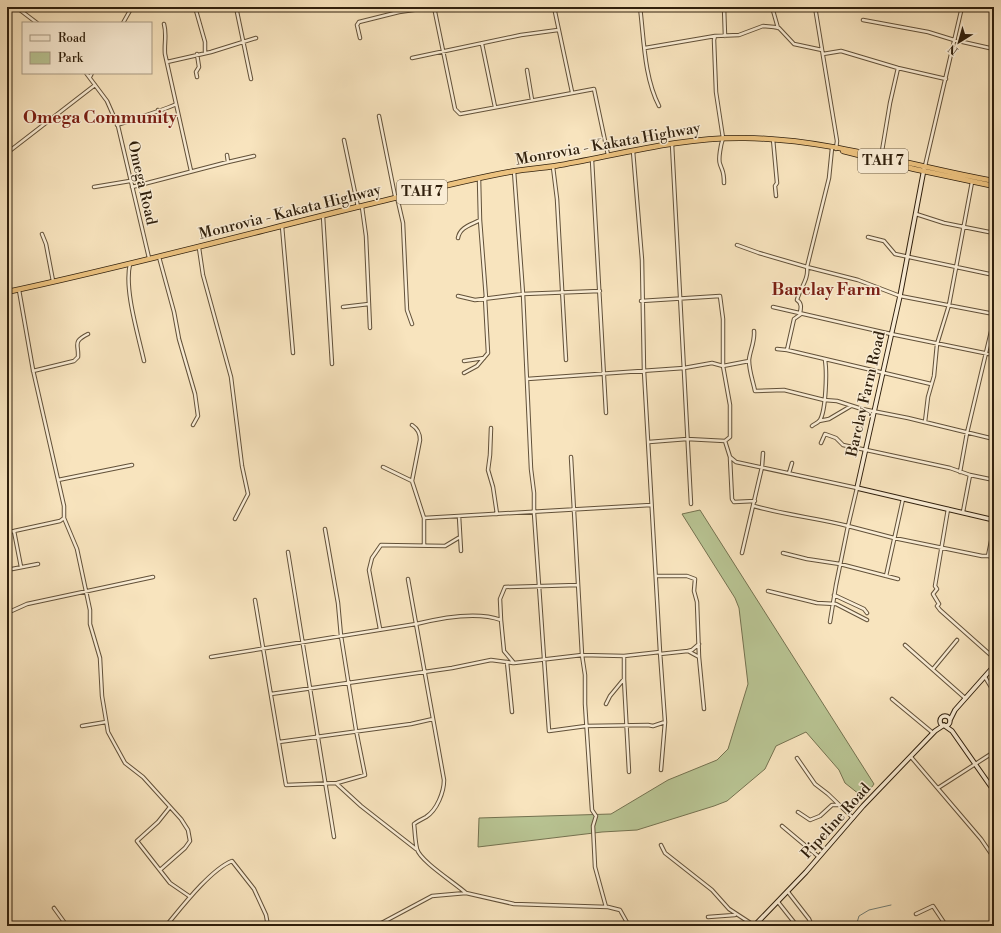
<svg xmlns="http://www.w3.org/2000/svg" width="1001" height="933" font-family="'Libre Bodoni',serif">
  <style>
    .green { fill: #b9c594; stroke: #747250 }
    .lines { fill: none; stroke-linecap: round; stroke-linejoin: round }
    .stream { stroke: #737e75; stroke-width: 1 }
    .street-casing { stroke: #625139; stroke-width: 4.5 }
    .secondary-casing { stroke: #30200d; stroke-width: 5.5 }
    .highway-casing { stroke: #30200d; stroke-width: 6 }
    .street { stroke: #faedd5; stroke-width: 2.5 }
    .secondary { stroke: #faedd5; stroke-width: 3.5 }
    .highway { stroke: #ecc27f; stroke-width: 4.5 }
    .labels { text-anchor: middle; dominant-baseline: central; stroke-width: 3; stroke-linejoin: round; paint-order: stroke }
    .shield { fill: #faedd5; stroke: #6d5e49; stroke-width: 1 }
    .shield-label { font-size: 14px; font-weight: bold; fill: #30200d }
    .street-label { font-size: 15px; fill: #30200d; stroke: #faedd5 }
    .quarter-label { font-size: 17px; font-weight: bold; fill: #7a1f14; stroke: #faedd5 }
  </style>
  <rect width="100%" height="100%" fill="#f8e4be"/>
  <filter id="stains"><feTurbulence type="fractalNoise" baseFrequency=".005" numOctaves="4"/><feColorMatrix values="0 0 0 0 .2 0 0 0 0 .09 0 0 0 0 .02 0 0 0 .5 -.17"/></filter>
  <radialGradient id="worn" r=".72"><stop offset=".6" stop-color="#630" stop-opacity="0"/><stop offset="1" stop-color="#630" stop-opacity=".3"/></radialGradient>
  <path class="green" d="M 700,510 L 874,784 L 864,798 L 845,783 L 839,770 L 806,732 L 776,746 L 765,769 L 727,801 L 714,806 L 637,830 L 602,832 L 478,847 L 479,818 L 611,814 L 668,780 L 717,760 L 728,749 L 748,684 L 739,608 L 735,598 L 682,514 Z"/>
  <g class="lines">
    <path class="stream" d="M 856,926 L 859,916 L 869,910 L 891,905"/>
    <defs>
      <path id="street" d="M 16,7 L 37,23
        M 195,7 L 205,42 L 205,52
        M 236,7 L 251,79
        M 395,7 L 399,12 L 434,7
        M 434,7 L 455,109 L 460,114 L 594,89 L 608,155
        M 554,7 L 572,92
        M 640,7 C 644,39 644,77 659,106
        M 724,7 L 725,36
        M 772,7 L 778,28
        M 815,7 L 837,141 L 836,149
        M 863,20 L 928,32 L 954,40 L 994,49
        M 123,23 L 132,7
        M 164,24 C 167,35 164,43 165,54 L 191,171
        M 360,38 L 357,25 L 359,22 L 399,12
        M 482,44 L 495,107
        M 645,48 L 715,36
        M 823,54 L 841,51 L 898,68 L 946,79
        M 412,58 L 521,35 L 558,30
        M 167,62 L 211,52 L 256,38
        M 527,70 L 532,100
        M 86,73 L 107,101 L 118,126 L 149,258
        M 90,77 L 92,73
        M 197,77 L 196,72 L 199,67 L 197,54
        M 158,110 L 161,120
        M 379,116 L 395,196 L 397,197 L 403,223 L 407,310 L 412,324
        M 117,125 C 125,122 173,107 176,104
        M 773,139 L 777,183 L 775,186 L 776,196
        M 344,140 L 358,207
        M 672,144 L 691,504
        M 832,148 L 829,178 L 807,267 L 858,280 L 900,296 L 994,314
        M 633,151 L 642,260 L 644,371 L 660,652 L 665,722 L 661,770
        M 7,153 L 95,85
        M 227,155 L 228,162
        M 881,157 L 890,103 L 898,68
        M 592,160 L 606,413
        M 925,166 L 962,7
        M 553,167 L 557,199 L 566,360
        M 514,171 L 523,294 L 531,469 L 534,493 L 534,513 L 549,731 L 586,726 L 648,725 L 653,726 L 665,722
        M 479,179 L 480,220 L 486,298
        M 724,183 C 724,171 723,173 720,164 C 718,159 721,144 723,138 L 716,92 L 714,40 L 715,36 L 739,35 L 763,26 L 774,27 L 779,28 L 794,44 L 822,50
        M 94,187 L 130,181
        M 132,187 L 228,162 L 254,156
        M 362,207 L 366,236 L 370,328
        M 916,214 L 944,223 L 994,233
        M 323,216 L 332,364
        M 282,226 L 293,353
        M 42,234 L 46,244 L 53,281
        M 868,237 L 884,241 L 895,254 L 994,275
        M 458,238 C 460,227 471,225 480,220
        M 737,245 L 759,253 L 807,267 C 809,279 800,288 797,300 C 802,303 801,308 800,313
        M 199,248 L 203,275 L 231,377 L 242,466 L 248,494 L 235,519
        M 159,257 L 174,312 L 179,339 L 195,394 L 198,416 L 193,425
        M 130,264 C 124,289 138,334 144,361
        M 19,290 L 33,370 L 64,506 L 64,518 L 77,549 L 90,610 L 90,624 L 100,658 L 102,696 L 108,732 L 125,763 L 143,777 L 181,819 L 188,830 L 190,841 L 185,848 L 160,870
        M 458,296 L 475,300 L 523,294 L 600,291
        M 641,301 L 720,296 L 723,319 L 723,366 L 730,405 L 730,437 L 725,441
        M 343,307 L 369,304
        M 773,307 L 891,334 L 994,355
        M 801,314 L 794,319 L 787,350 L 931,384
        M 754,331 C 755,342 750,350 749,360 C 749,371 753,381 755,391 L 784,390 L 824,400 L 837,401 L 862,409 L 908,418 L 994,439
        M 777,349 L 787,350
        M 464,361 L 484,358
        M 33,371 L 74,361 L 78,357 C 79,344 72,342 88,334
        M 464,373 L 477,366 L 488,353 L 485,298
        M 527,379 L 684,368 L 712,363 L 723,366 L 749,361
        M 819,421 L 829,419 L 851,406
        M 925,422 L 928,397 L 934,376 L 937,344 L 949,305 L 972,182
        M 812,426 C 814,424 818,423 820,420 C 826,410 827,372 825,360
        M 491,428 L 490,455 L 488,470 L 493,487 L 497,514
        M 649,442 L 687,439 L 725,441 L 730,457 L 736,462 L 857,488 L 848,526 L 894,538 L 982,556 L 988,556 L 994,527
        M 821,443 L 825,434 L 836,438 L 843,445 L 950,468 L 970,475 L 963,512
        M 571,457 L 582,655 L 585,675 L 585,704 L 592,810 L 596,816 L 593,826 L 595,867 L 606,907
        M 730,458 L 732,499 L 734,502 L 755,501
        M 383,467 L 412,481 L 424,518 L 651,505
        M 960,472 L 967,433 L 994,319
        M 789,473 L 792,463
        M 970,475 L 994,480
        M 58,480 L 132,465
        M 412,481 L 420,440 C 420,433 418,429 412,425
        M 754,506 C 785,515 817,518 848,526 L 836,585 L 830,622
        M 948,509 L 935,586 L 937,589 L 933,594 L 939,604 L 937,606 L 940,610 L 994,658
        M 459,516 L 461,551
        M 7,532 L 14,531
        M 424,545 L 424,518
        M 288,552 L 334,837
        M 742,553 L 762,467 L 763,453
        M 783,553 L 807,559 L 840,564 L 898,579
        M 988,556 L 994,557
        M 21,567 L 14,531 L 60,521 L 64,518
        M 7,570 L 38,564
        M 656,576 L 687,576 L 695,579 L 694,591 L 697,602 L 699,657 L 704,709
        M 886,576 L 903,499
        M 408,579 L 444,780 C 444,792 437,810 426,817 C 422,819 418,821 414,824 C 415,832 415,841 417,849 C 420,861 455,883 466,893
        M 768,591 L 817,603 L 836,604 L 867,620
        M 834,595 L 864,609 L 867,613
        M 255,600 L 286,785 L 337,783 L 365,775 L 356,730 L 341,636 L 338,603 L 325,529
        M 7,613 L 27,604 L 153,577
        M 501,620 L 500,599 L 505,587 L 578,585
        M 380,629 L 369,570 L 372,558 L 381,545 L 445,546 L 460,537
        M 905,645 L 965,698
        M 688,651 L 692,650 L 699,644
        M 660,654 L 688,651 L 699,657
        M 211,657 L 416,624 C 440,618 477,611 501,620 L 504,651 L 514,663 L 582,655 L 624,656 L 660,652
        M 507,662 L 512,712
        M 933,669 L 957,640
        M 985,677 L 994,692
        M 624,679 L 629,772
        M 271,694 L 452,668 L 491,660 L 513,663
        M 892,699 L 933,733
        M 606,704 L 610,696 L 624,679 L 624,656
        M 82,726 L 106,722
        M 279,742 L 411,724 L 433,719
        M 911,757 L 981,839 L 994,858
        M 797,758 L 815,784 L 828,794 L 853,818
        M 337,784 L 361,806 L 416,849
        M 938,788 L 994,752
        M 170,807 L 158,822 L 137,841 L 170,883 L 189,896
        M 798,812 L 810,820 L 820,816 L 832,805 L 839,805
        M 782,826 L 819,857
        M 661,845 L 665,853 L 712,890 L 729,909 L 755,926
        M 788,892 L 809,919 L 812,926
        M 778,902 L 797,926
        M 54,908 L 67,926
        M 916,914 L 933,906 L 945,924
        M 708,917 L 735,915
        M 166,926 C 181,908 210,870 232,861 L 254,889 L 266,915 L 268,926
        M 305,926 L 308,924 L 311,926
        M 376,926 L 432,896 L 466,893 L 514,904 L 608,907 L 620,910 L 629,926
        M 893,926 L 897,924 L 900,926
        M 942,926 L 945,924 L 948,926"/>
      <path id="secondary" d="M 924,169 L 900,296 L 857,488 L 994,520
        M940 721a5 5 0 1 1 10 0a5 5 0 1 1-10 0Z
        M 950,720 L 955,710 L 994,666
        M 945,726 L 952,731 L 994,791
        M 754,926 L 806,872 L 863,806 L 935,731 L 944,725"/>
      <path id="highway" d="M 843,151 L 914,169 L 994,186
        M 7,292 C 124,267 240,236 357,207 C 409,195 462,180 515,171 C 528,169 542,168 555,166 C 618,155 680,137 745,138 C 829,139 911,166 994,181"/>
    </defs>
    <use href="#street" class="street-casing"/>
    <use href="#secondary" class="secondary-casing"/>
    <use href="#highway" class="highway-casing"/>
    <use href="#street" class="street"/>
    <use href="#secondary" class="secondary"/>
    <use href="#highway" class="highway"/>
  </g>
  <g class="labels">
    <g class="shield">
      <rect x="858" y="149" width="50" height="24" rx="3"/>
      <rect x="397" y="180" width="50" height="24" rx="3"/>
    </g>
    <g class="shield-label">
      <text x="883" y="161">TAH 7</text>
      <text x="422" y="192">TAH 7</text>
    </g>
    <g class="street-label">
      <text transform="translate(608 144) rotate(-10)">Monrovia - Kakata Highway</text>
      <text transform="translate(142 183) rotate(77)">Omega Road</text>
      <text transform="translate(290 212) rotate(-14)">Monrovia - Kakata Highway</text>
      <text transform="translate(866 394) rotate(-77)">Barclay Farm Road</text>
      <text transform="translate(836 821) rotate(-48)">Pipeline Road</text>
    </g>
    <g class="quarter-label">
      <text x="100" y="118">Omega Community</text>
      <text x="826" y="290">Barclay Farm</text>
    </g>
  </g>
  <rect width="1001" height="933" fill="none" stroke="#f8e4be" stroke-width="24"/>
  <rect x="8" y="8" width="985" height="917" fill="none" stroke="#30200d" stroke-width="2"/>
  <rect x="12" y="12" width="977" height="909" fill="none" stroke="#30200d"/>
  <rect x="22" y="22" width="130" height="52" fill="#faedd5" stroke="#a99b85"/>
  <rect x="30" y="35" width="20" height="6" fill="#faedd5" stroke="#a99b85"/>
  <text x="58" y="42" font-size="12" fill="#30200d">Road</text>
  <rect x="30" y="52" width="20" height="12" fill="#b9c594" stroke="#a99b85"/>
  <text x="58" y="62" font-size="12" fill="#30200d">Park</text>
  <g transform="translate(959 42) rotate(217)" stroke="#faedd5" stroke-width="3" paint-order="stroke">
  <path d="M0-3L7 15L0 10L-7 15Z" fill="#30200d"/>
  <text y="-6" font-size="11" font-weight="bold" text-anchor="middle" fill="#30200d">N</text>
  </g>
  <rect width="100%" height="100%" filter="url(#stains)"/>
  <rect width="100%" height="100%" fill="url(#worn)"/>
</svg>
